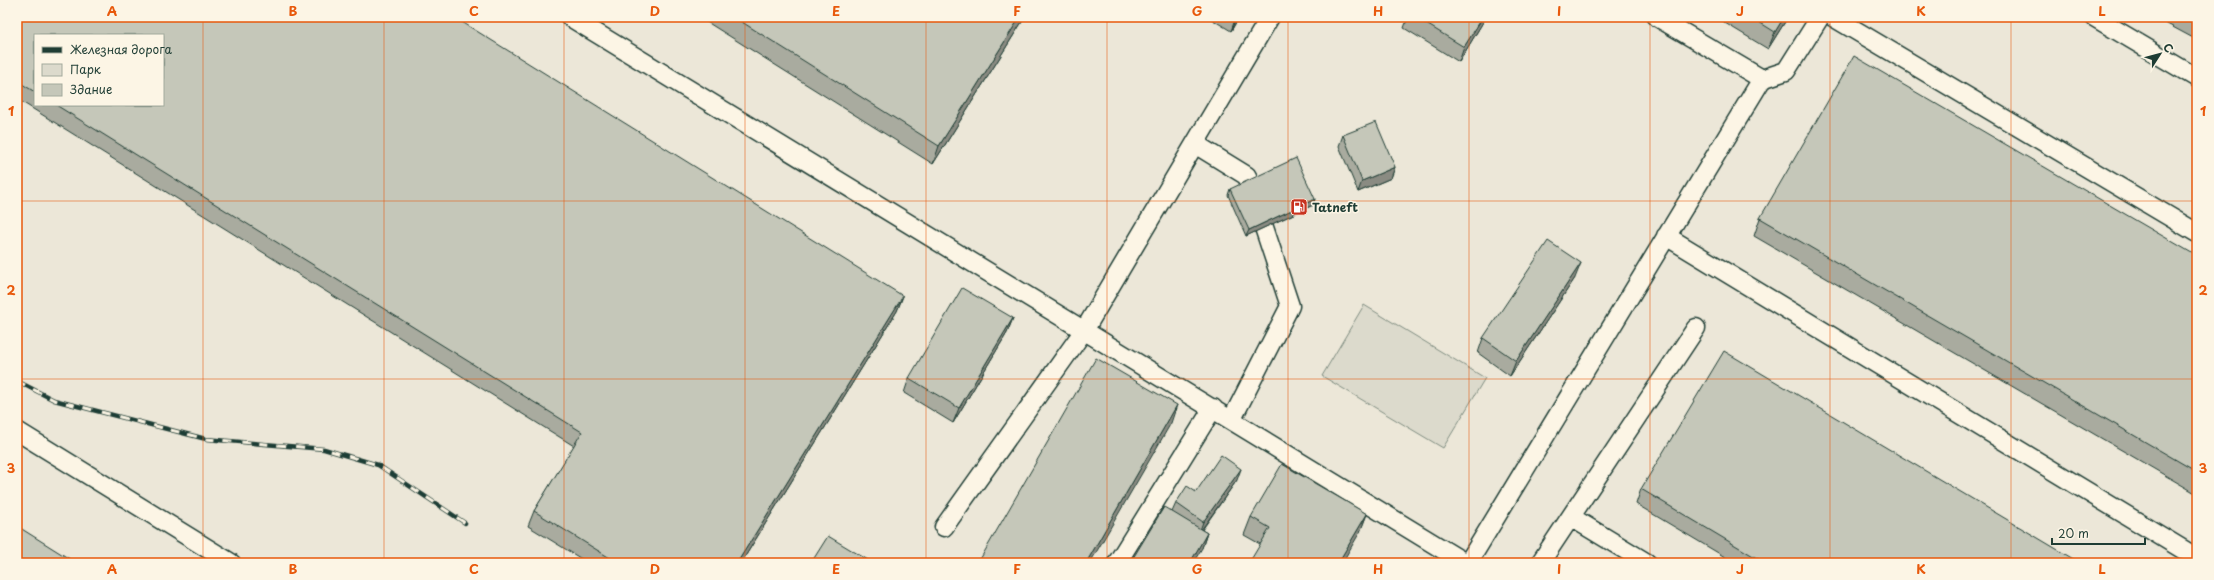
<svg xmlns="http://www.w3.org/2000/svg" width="2214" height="580" font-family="'Playpen Sans',sans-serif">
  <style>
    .built { fill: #ece7d8; fill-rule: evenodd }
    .green { fill: #dcdacc; stroke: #7e8c80 }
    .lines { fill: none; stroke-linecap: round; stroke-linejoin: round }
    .lane-casing { stroke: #1f3d34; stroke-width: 21 }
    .lane { stroke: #fcf5e5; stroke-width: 18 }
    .rail-casing { stroke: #1f3d34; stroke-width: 4.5 }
    .rail { stroke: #fcf5e5; stroke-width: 3; stroke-dasharray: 9; stroke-linecap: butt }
    .wall { fill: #a9ab9f; stroke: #1f3d34; fill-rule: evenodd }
    .shaded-wall { fill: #8a8b82; stroke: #1f3d34 }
    .building { fill: #c5c7b9; stroke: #1f3d34 }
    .grid { fill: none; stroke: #e8590c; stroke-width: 1; stroke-opacity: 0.55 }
    .labels { text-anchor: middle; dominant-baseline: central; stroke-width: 3; stroke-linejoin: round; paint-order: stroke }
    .poi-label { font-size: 12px; font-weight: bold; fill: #1f3d34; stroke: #fcf5e5; text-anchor: start }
    .neatline { fill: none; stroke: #e8590c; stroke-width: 1.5 }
    .grid-label { font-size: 13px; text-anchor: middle; font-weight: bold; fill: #e8590c }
  </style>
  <rect width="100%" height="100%" fill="#fcf5e5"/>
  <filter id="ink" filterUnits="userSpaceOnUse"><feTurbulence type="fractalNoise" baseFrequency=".025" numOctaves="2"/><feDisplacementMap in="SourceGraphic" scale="8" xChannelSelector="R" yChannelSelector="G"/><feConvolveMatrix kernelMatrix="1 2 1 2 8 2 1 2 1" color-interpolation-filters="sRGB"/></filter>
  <g filter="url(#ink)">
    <path class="built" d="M 17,17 L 2197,17 L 2197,563 L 17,563 ZM 35,35 L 163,35 L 163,105 L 35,105 Z"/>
    <path class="green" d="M 1364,305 L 1485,378 L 1443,448 L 1322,376 Z"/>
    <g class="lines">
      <defs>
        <path id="lane" d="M 570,17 L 1465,563
          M 1833,17 L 2197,233
          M 2094,17 L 2197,78
          M 1762,79 L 1786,71 L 1820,17
          M 1195,144 L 1247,176 L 1290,306 L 1232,419
          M 1666,236 L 2197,558
          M 17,431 L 231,563
          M 1571,517 L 1647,563
          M 944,527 L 1085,329 L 1270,17
          M 1117,563 L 1213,408
          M 1468,563 L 1762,79 L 1657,17
          M 1540,563 L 1696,328"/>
      </defs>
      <use href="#lane" class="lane-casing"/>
      <use href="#lane" class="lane"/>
      <defs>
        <path id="rail" d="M 17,381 L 54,400 L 206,439 L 324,449 L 378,465 L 465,523"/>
      </defs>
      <use href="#rail" class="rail-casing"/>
      <use href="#rail" class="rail"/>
    </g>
    <path class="wall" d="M 17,17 L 903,296 L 897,311 L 741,563 L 588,563 L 528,526 L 534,511 L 574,446 L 17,99 ZM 35,35 L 163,105 L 35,105 Z
      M 699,17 L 1025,17 L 933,164 Z
      M 1208,17 L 1239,17 L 1231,31 Z
      M 1408,17 L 1486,17 L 1459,62 L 1404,28 Z
      M 1715,17 L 1788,17 L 1768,49 Z
      M 2154,17 L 2197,17 L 2197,40 Z
      M 1343,135 L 1395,167 L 1391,178 L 1358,192 L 1339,146 Z
      M 1230,189 L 1315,199 L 1313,205 L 1246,236 L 1228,195 Z
      M 1760,218 L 2197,256 L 2197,494 L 1754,236 Z
      M 1575,278 L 1510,376 L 1478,353 L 1483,338 Z
      M 1013,318 L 1007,333 L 953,423 L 904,393 L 909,378 Z
      M 1237,480 L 1202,530 L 1207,533 L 1202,548 L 1172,512 L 1176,503 L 1196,492 Z
      M 1641,489 L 2080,563 L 1735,563 L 1636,504 Z
      M 1367,514 L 1360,532 L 1260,544 L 1244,535 L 1251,517 Z"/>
    <path class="shaded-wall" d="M 1020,17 L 1025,17 L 933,164 L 939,146 Z
      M 1236,17 L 1239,17 L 1231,31 Z
      M 1483,17 L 1486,17 L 1459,62 L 1464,47 Z
      M 1784,17 L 1788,17 L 1768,49 L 1775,32 Z
      M 1395,167 L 1391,178 L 1358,192 L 1362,181 Z
      M 1315,199 L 1313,205 L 1246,236 L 1249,230 Z
      M 1581,263 L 1575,278 L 1510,376 L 1516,361 Z
      M 903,296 L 897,311 L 741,563 L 737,563 Z
      M 1013,318 L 1007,333 L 953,423 L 959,408 Z
      M 1177,405 L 1171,423 L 1090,563 L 1086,563 Z
      M 1241,469 L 1237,480 L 1199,533 L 1203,522 Z
      M 1367,514 L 1360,532 L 1342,563 L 1338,563 Z
      M 1207,533 L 1202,548 L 1193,563 L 1190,563 Z"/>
    <path class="building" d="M 17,17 L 454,17 L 903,296 L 737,563 L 618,563 L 534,511 L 582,432 L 56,105 L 163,105 L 163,35 L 35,35 L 35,92 L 17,81 Z
      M 734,17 L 1020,17 L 939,146 Z
      M 1415,17 L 1483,17 L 1464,47 Z
      M 1751,17 L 1784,17 L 1775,32 Z
      M 1854,56 L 2197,256 L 2197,472 L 1760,218 Z
      M 1376,122 L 1395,167 L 1362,181 L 1343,135 Z
      M 1296,158 L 1315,199 L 1249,230 L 1230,189 Z
      M 1548,241 L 1581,263 L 1516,361 L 1483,338 Z
      M 962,288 L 1013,318 L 959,408 L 909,378 Z
      M 1724,351 L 2080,563 L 1765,563 L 1641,489 Z
      M 1096,358 L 1177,405 L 1086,563 L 978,563 Z
      M 1221,455 L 1241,469 L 1203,522 L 1176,503 L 1187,486 L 1196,492 Z
      M 1282,464 L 1367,514 L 1338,563 L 1249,563 L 1270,528 L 1251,517 Z
      M 1164,507 L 1207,533 L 1190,563 L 1130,563 Z
      M 17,526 L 76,563 L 17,563 Z
      M 828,536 L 873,563 L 811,563 Z"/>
  </g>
  <path class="grid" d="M 203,17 L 203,563M 384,17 L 384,563M 564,17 L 564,563M 745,17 L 745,563M 926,17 L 926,563M 1107,17 L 1107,563M 1288,17 L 1288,563M 1469,17 L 1469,563M 1650,17 L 1650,563M 1830,17 L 1830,563M 2011,17 L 2011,563M 17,201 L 2197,201M 17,379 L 2197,379"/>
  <defs>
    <symbol id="fuel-square" viewBox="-11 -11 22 22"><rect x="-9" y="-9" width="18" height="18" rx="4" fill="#c8321e" stroke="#fcf5e5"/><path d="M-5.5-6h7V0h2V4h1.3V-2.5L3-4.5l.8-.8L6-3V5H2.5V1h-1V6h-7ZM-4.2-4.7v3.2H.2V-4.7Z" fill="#fff"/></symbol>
  </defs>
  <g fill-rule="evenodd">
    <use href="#fuel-square" x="1289" y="197" width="20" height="20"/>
  </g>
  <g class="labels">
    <g class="poi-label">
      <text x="1312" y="207">Tatneft</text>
    </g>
  </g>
  <rect width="2214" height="580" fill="none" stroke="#fcf5e5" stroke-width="44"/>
  <rect x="34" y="34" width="130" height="72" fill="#fcf5e5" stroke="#a4ab9e"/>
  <rect x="42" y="47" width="20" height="6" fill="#1f3d34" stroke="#a4ab9e"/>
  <text x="70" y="54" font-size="12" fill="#1f3d34">Железная дорога</text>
  <rect x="42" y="64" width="20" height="12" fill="#dcdacc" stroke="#a4ab9e"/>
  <text x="70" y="74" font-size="12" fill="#1f3d34">Парк</text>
  <rect x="42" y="84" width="20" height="12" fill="#c5c7b9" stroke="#a4ab9e"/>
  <text x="70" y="94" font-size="12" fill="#1f3d34">Здание</text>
  <g transform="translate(2160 54) rotate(54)" stroke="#fcf5e5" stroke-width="3" paint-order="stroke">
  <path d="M0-3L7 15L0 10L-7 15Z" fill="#1f3d34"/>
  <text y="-6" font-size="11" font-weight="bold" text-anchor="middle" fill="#1f3d34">С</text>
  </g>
  <path d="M2052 538v6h93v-6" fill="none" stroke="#1f3d34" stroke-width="2"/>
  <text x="2058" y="538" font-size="12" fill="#1f3d34" stroke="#fcf5e5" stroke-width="3" paint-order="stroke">20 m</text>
  <rect x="22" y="22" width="2170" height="536" class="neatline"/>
  <g class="grid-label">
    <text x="112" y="16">A</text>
    <text x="293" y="16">B</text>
    <text x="474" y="16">C</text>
    <text x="655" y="16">D</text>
    <text x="836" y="16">E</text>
    <text x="1017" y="16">F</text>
    <text x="1197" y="16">G</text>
    <text x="1378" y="16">H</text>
    <text x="1559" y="16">I</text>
    <text x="1740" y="16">J</text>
    <text x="1921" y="16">K</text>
    <text x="2102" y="16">L</text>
    <text x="11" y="116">1</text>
    <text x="2203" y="116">1</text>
    <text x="11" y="295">2</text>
    <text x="2203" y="295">2</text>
    <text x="11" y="473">3</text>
    <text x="2203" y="473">3</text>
    <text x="112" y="574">A</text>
    <text x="293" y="574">B</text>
    <text x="474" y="574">C</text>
    <text x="655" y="574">D</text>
    <text x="836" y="574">E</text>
    <text x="1017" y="574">F</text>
    <text x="1197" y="574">G</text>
    <text x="1378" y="574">H</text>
    <text x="1559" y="574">I</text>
    <text x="1740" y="574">J</text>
    <text x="1921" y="574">K</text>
    <text x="2102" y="574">L</text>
  </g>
</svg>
